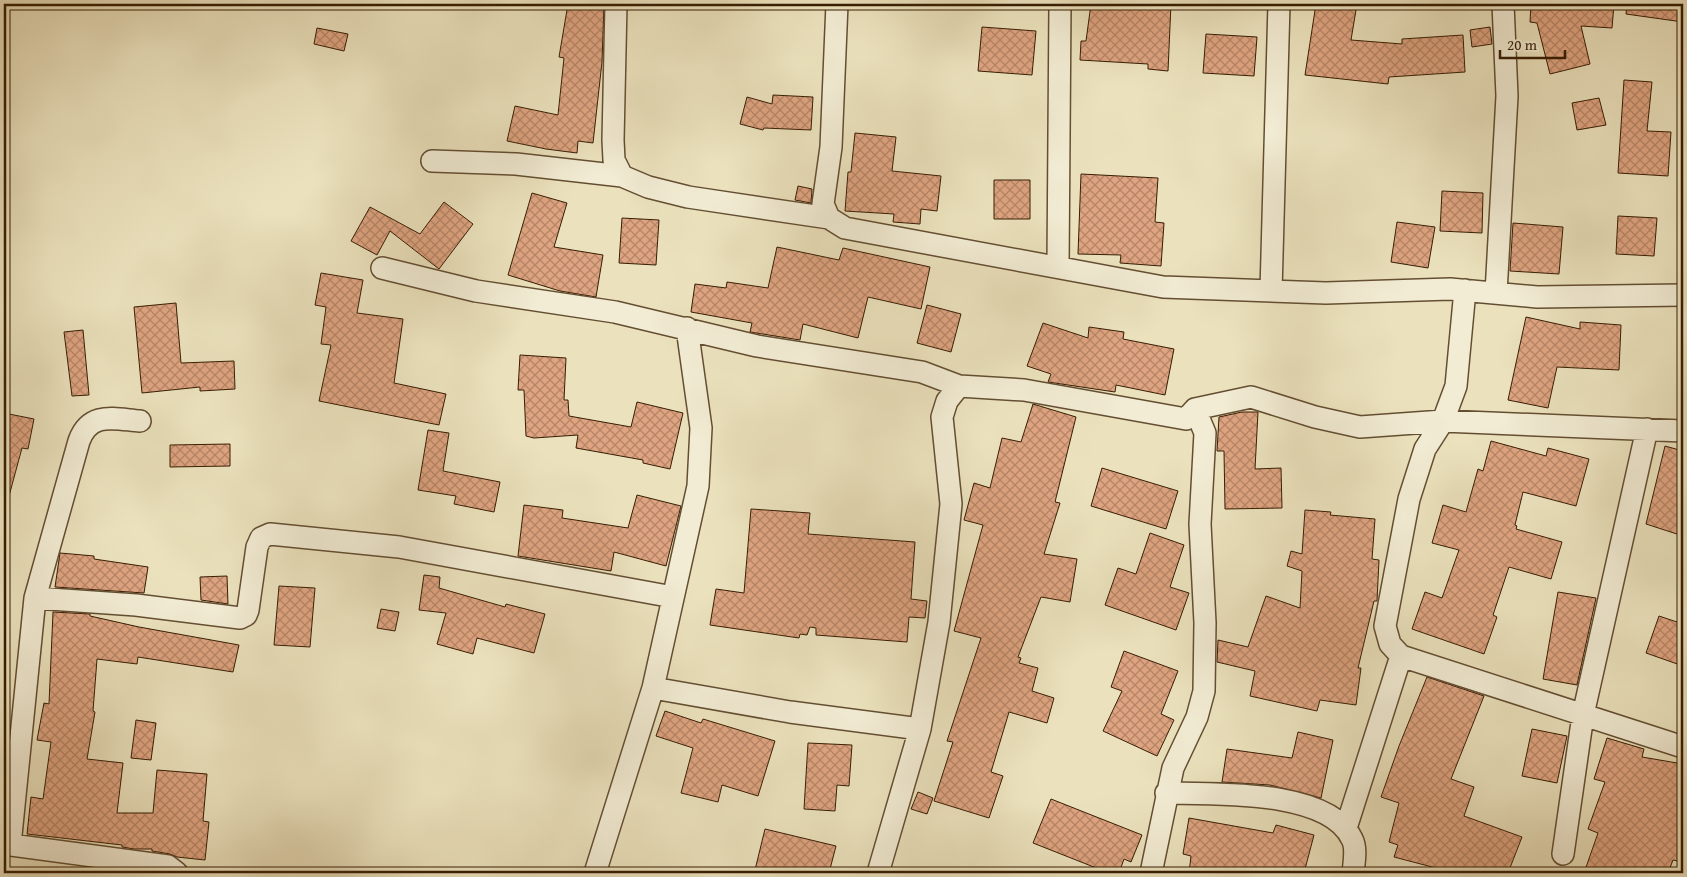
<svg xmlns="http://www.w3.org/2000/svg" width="1687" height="877" font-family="'Gentium Book Plus',serif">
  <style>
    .building { fill: url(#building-cross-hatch); stroke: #371d03 }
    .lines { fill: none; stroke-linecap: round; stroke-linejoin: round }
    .street-casing { stroke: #644e32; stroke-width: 24 }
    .street { stroke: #f2ecd4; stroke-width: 21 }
  </style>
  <defs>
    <pattern id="building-cross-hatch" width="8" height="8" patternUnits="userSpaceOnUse" patternTransform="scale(1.25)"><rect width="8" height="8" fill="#dfa481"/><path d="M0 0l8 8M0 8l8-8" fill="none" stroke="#b68567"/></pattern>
  </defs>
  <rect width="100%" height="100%" fill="#ebe2bd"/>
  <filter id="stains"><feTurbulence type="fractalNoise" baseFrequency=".004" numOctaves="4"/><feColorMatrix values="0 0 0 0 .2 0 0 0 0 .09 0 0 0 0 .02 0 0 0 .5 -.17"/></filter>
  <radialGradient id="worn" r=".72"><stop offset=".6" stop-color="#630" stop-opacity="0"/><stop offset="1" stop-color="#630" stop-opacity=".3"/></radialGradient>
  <path class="building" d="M 568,4 L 604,4 L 602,62 L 593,143 L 578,141 L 577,153 L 546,149 L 507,141 L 515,106 L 558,115 L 564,58 L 559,57 Z
    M 1091,4 L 1171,4 L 1168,71 L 1148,69 L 1148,64 L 1080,60 L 1081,41 L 1086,41 Z
    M 1316,4 L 1357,4 L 1351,40 L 1402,44 L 1402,39 L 1463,35 L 1465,72 L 1389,77 L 1388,84 L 1305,75 Z
    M 1531,4 L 1614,4 L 1612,28 L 1581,26 L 1590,64 L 1550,74 L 1537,23 L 1530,22 Z
    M 1627,4 L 1683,4 L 1683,22 L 1626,14 Z
    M 982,27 L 1036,31 L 1032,75 L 978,71 Z
    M 1490,27 L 1492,44 L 1472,47 L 1470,30 Z
    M 317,28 L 348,34 L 344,51 L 314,44 Z
    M 1206,34 L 1257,37 L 1254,76 L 1203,73 Z
    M 1624,80 L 1652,82 L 1647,131 L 1671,132 L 1668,176 L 1618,173 Z
    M 773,95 L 813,97 L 811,130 L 764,128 L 763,130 L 740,124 L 747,97 L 772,104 Z
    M 1599,98 L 1606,125 L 1577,130 L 1572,103 Z
    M 855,133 L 896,137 L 892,171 L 941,176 L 937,211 L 921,209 L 920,224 L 893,222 L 894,214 L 845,211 L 848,172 L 851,172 Z
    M 1081,174 L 1158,178 L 1155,222 L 1164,223 L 1161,266 L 1120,263 L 1121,255 L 1078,254 Z
    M 994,180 L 1030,180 L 1030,219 L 994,219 Z
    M 798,186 L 812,189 L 811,203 L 795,200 Z
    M 1442,191 L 1483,193 L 1482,233 L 1440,231 Z
    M 532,193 L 567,203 L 554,247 L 603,255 L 596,297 L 560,291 L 508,275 Z
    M 444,202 L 473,224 L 439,269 L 390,231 L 377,255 L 351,241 L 370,207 L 420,234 Z
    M 1618,216 L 1657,218 L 1654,256 L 1616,254 Z
    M 622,218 L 659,220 L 656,265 L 619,263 Z
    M 1397,222 L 1435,227 L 1428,268 L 1391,262 Z
    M 1513,223 L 1563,227 L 1559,274 L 1510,271 Z
    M 777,247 L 839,260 L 843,248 L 930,267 L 921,309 L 868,297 L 858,338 L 803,324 L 800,340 L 750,332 L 752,323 L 691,312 L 695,284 L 726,288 L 727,282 L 768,288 Z
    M 321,273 L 363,280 L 357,313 L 403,319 L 394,383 L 446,394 L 439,425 L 319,401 L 331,345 L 321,344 L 326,307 L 315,305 Z
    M 176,303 L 181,363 L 234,361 L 235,389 L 200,391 L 200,387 L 142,393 L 134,307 Z
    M 927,305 L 961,314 L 951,352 L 917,343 Z
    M 1526,317 L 1580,329 L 1580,322 L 1621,325 L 1619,370 L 1557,367 L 1548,408 L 1508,400 Z
    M 1043,323 L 1088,338 L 1089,327 L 1124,332 L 1123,339 L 1174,349 L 1165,395 L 1116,385 L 1115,392 L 1048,382 L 1051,374 L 1027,366 Z
    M 83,330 L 89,395 L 72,396 L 64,332 Z
    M 520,355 L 566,358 L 564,400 L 568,400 L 569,416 L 631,427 L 637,402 L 683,413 L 670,469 L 643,463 L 643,460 L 576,448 L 578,435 L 534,438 L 526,436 L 524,390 L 518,390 Z
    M 1033,404 L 1076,417 L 1055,502 L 1060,503 L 1044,554 L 1077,559 L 1070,602 L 1041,597 L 1018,657 L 1021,658 L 1019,663 L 1038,668 L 1032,691 L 1054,698 L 1047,723 L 1009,712 L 991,772 L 1003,776 L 989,818 L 934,801 L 953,742 L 947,741 L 981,638 L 954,631 L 983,525 L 964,520 L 974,483 L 990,488 L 1002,438 L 1021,442 Z
    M 1242,412 L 1258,412 L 1255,469 L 1281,468 L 1282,508 L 1225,509 L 1224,451 L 1217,451 L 1219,417 Z
    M 4,413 L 34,419 L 28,449 L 22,448 L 9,496 L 4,496 Z
    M 428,430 L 449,433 L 443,471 L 500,482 L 494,512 L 454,504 L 456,496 L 418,490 Z
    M 1491,441 L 1546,456 L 1548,448 L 1589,459 L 1576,506 L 1523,492 L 1515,525 L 1517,526 L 1516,529 L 1562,542 L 1551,579 L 1509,567 L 1493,615 L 1497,617 L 1484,654 L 1412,629 L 1425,592 L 1442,598 L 1459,550 L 1432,543 L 1443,505 L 1466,512 L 1478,469 L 1483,471 Z
    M 230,444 L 230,466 L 170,467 L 170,445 Z
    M 1665,446 L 1683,451 L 1683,526 L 1680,535 L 1646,524 Z
    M 1102,468 L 1178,491 L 1166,529 L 1091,506 Z
    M 637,495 L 681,506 L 666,566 L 614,552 L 611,571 L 518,556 L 524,505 L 563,510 L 562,518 L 628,528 Z
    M 751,509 L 810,513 L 808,534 L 915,542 L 911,599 L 927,601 L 925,618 L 909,617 L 907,642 L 816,635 L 816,628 L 810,627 L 807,635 L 800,634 L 799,638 L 710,625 L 716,589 L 744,593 Z
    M 1305,510 L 1331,512 L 1330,515 L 1375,519 L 1372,559 L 1379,560 L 1377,601 L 1374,601 L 1358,668 L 1361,668 L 1356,705 L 1320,700 L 1317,711 L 1250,696 L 1255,671 L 1217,662 L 1218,640 L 1248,647 L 1266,596 L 1300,608 L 1302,571 L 1287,566 L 1291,551 L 1302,554 Z
    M 1150,533 L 1184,545 L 1170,587 L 1189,593 L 1176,630 L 1105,605 L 1118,568 L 1136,574 Z
    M 60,553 L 94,556 L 94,559 L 148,567 L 144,593 L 55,587 Z
    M 424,575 L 440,577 L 439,588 L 505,607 L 506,604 L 545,614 L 534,653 L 477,638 L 473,654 L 437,644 L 446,613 L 419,610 Z
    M 227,576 L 228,604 L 201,600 L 200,577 Z
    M 279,586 L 315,588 L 310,647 L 274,645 Z
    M 1558,592 L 1596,598 L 1577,685 L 1543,679 Z
    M 381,609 L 399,612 L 395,631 L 377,628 Z
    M 53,612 L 90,614 L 90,616 L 139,627 L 239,645 L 233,672 L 138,657 L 137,664 L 97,659 L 93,711 L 95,712 L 87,759 L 123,763 L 117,813 L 153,813 L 157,770 L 207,774 L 203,821 L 209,822 L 205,860 L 177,857 L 170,854 L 152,851 L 152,849 L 134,849 L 122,847 L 122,845 L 27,834 L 31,797 L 43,799 L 51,742 L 37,740 L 44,703 L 49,704 Z
    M 1659,616 L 1683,624 L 1683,666 L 1646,653 Z
    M 1124,651 L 1178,671 L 1161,714 L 1174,720 L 1157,756 L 1103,731 L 1122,691 L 1111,687 Z
    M 1427,677 L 1484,696 L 1451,779 L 1474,787 L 1464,816 L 1522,837 L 1508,873 L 1455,873 L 1394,857 L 1398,845 L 1389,842 L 1399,803 L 1381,797 L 1399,746 Z
    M 665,711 L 701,723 L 703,719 L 775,741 L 758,796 L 722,785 L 718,802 L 681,793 L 693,748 L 656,736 Z
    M 136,720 L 156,723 L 151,760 L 131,758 Z
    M 1532,729 L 1567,736 L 1557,783 L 1522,776 Z
    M 1298,732 L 1333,740 L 1321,798 L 1270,785 L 1222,782 L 1227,749 L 1292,758 Z
    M 1607,738 L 1644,749 L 1642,757 L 1683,764 L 1683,862 L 1673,860 L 1668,873 L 1584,873 L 1598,833 L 1588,829 L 1605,782 L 1594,779 Z
    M 808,743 L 852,745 L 849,786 L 837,785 L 835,811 L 804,809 Z
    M 918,792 L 933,798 L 927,814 L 911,809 Z
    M 1051,799 L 1142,835 L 1131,862 L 1124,859 L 1119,873 L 1109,873 L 1033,843 Z
    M 1189,818 L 1273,833 L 1276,825 L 1314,835 L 1304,873 L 1189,873 L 1191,856 L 1183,854 Z
    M 765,829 L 836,846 L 829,873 L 767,873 L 755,870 Z"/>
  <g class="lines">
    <defs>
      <path id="street" d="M 616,4 L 613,140 L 614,160 L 622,176 L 648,187 L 688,197 L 829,218
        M 837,4 L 831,147 L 823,204 L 829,218 L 845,228 L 1163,287 L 1326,293 L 1450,289 L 1537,297 L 1683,295
        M 432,161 L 516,164 L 622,176
        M 1058,266 L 1060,4
        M 382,268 L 476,291 L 615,312 L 757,346 L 922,372 L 959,386 L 947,401 L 942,417 L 951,504 L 939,622 L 920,729 L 878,873
        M 1465,290 L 1456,386 L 1443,421 L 1425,449 L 1409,499 L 1385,626 L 1390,644 L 1401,656 L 1683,747
        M 1271,291 L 1279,4
        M 1496,293 L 1507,96 L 1503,4
        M 959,386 L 1024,390 L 1186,419 L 1195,409 L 1205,433 L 1200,524 L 1205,623 L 1204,691 L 1197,717 L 1173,768 L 1151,873
        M 1195,409 L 1251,397 L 1315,417 L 1360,427 L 1443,421 L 1683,431
        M 35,598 L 136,605 L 240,618 L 246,615 L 248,610 L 257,547 L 261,538 L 270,534 L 399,547 L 673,597
        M 653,688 L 790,712 L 920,729
        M 1166,793 C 1213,794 1329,789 1352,839 C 1357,848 1354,863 1353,873
        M 1346,828 L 1401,656
        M 4,844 L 168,866 L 177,873
        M 10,845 L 35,598 L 79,441 C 90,411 114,419 140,421
        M 1563,854 L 1583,715 L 1647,429
        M 595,873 L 653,688 L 698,486 L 701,428 L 687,328"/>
    </defs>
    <use href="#street" class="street-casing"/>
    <use href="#street" class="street"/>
  </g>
  <rect width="1687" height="877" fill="none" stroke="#ebe2bd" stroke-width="20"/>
  <rect x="5" y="5" width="1677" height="867" fill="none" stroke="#371d03" stroke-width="2.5"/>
  <rect x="10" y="10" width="1667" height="857" fill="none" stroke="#371d03"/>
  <path d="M1500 50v8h65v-8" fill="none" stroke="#371d03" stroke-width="2.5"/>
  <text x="1507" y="50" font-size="15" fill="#371d03" stroke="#f2ecd4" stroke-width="4" paint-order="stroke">20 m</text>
  <rect width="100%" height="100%" filter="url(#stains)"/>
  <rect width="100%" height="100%" fill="url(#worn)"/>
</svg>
